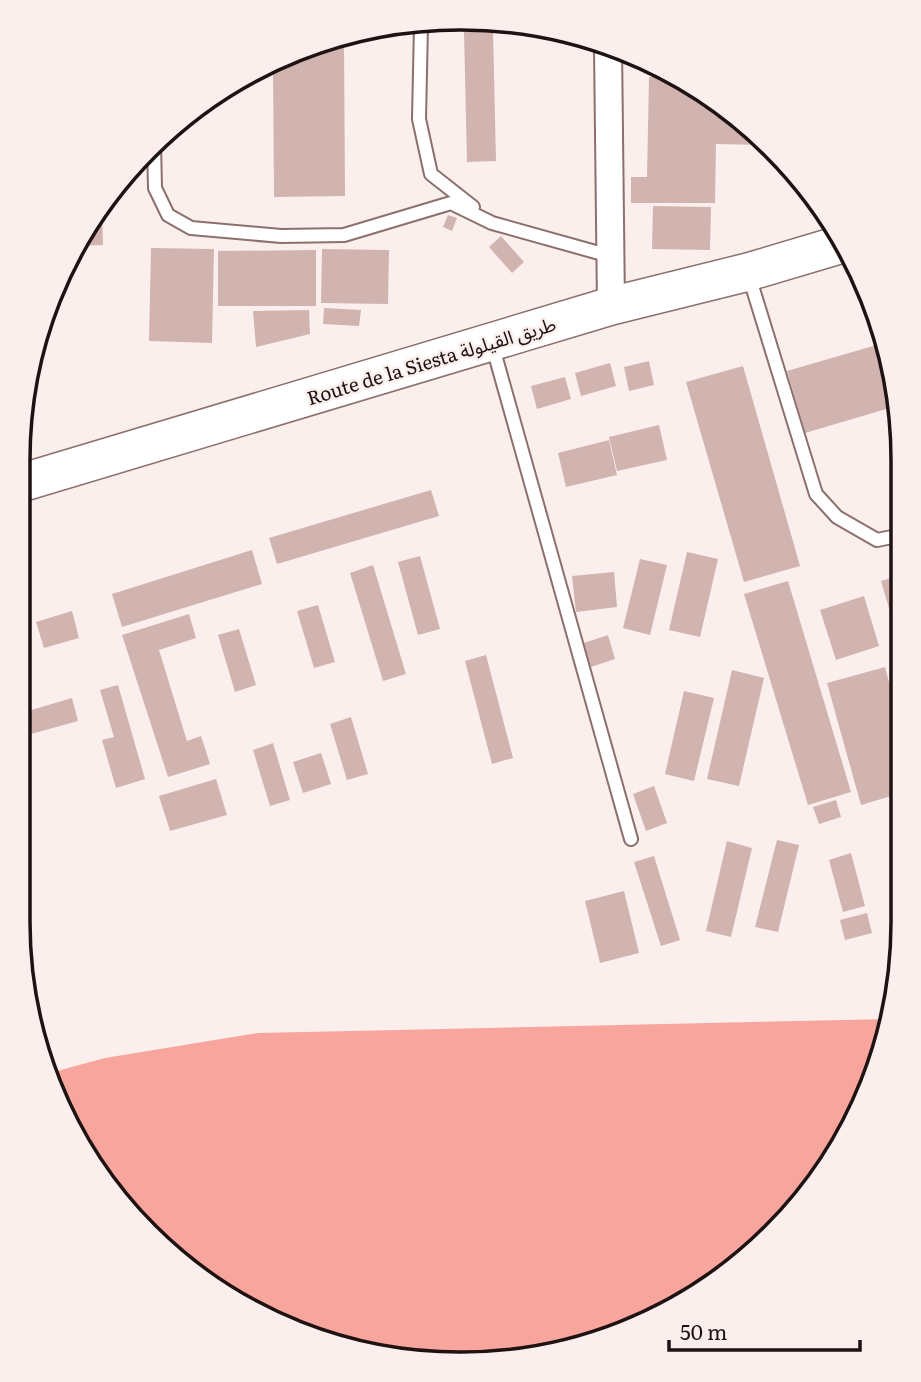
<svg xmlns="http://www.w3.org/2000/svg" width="921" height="1382" font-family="Literata,'Noto Sans Arabic',serif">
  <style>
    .water { fill: #f7a59d }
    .building { fill: #d1b3b0 }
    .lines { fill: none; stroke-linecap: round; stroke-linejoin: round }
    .service-casing { stroke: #8b706d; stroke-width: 16 }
    .minor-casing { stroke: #8b706d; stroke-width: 30 }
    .secondary-casing { stroke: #8b706d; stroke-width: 40 }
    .service { stroke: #fff; stroke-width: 12 }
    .minor { stroke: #fff; stroke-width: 26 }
    .secondary { stroke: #fff; stroke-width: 37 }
    .labels { text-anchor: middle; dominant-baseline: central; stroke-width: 5; stroke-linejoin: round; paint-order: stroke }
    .street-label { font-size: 19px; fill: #1e1312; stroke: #fbefed }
    .rim { fill: none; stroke: #1e1312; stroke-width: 3.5 }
  </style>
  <rect width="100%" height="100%" fill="#fbefed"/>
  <path class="water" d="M 891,1019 L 858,1118 L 774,1234 L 682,1305 L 547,1356 L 431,1364 L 291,1331 L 191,1273 L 92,1168 L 46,1074 L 105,1058 L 258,1033 Z"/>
  <path class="building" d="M 493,31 L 496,161 L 467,162 L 464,32 Z
    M 344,41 L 345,196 L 274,197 L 273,63 L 291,51 Z
    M 649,77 L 668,77 L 770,145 L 716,144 L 715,203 L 631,203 L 631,177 L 647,177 Z
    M 653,206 L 711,207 L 710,250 L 652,249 Z
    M 102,211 L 103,245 L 76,246 Z
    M 448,215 L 457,218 L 452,231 L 443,227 Z
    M 501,236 L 524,262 L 512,273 L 489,247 Z
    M 151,248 L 214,249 L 212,343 L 149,341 Z
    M 322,249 L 389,250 L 388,304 L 321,303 Z
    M 316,250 L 316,306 L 218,306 L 218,251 Z
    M 324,308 L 361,310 L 359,326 L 323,324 Z
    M 309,310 L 310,334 L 256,347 L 253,311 Z
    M 880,344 L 893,407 L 805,433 L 787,371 Z
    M 649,361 L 654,385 L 629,391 L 624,367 Z
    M 610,363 L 616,386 L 581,396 L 575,373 Z
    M 743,366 L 800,566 L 744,582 L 686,382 Z
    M 565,377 L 571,399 L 537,409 L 531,386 Z
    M 659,425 L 667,460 L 617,471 L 609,437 Z
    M 609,440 L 617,475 L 566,487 L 558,453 Z
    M 431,490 L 439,516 L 277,564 L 269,538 Z
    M 252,550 L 262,584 L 122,627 L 112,594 Z
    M 687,552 L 718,559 L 700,637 L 669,630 Z
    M 420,556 L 440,629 L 418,635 L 398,562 Z
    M 640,559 L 667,565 L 650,635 L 623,628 Z
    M 373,565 L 406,674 L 383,681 L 350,573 Z
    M 614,572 L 617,607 L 576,612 L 572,576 Z
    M 902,575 L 901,646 L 900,646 L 881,581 Z
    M 788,581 L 851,792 L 808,805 L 744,594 Z
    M 864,596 L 879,646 L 836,660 L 820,610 Z
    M 318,605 L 335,662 L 314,668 L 297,611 Z
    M 72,611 L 79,638 L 44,648 L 36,622 Z
    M 189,614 L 196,638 L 159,650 L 187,741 L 201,736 L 210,764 L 168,777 L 122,635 Z
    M 239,629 L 256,685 L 235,692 L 218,635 Z
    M 608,635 L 615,659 L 591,667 L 584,643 Z
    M 486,655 L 513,758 L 492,764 L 465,661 Z
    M 885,667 L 899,721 L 898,794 L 861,805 L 827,683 Z
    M 732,670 L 764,678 L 739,786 L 707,779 Z
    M 118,685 L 145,779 L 116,788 L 102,740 L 114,737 L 100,690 Z
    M 684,691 L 714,698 L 694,781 L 665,774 Z
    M 72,698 L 78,721 L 20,737 L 21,713 Z
    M 351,717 L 368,774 L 347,780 L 330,724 Z
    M 273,743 L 290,800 L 270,806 L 253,750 Z
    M 321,753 L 331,784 L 303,793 L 293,762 Z
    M 216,779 L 227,815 L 170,831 L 159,796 Z
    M 654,786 L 667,823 L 646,831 L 633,794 Z
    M 836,800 L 841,817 L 819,824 L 813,807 Z
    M 777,840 L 799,845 L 778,932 L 755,927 Z
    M 727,841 L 752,848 L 731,937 L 706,931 Z
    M 851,853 L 865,906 L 843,912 L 829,860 Z
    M 654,856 L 680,940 L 661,946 L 634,862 Z
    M 624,891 L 639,953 L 600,963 L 585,901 Z
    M 867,913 L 872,933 L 845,940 L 840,920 Z"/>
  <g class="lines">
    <defs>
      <path id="service" d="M 421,25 L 419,119 L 431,174 L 473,207
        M 154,143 L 155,188 L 168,215 L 191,228 L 281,236 L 344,235 L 451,203 L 492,223 L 610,256
        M 749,276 L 816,494 L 837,517 L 877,540 L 902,535
        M 492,344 L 631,839"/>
      <path id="minor" d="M 608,47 L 611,306"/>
      <path id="secondary" d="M 24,482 L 611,306 L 748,272 L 839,245"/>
    </defs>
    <use href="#service" class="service-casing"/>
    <use href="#minor" class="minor-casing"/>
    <use href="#secondary" class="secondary-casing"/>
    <use href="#service" class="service"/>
    <use href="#minor" class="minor"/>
    <use href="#secondary" class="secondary"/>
  </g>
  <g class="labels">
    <g class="street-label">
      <text transform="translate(431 360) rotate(-17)">Route de la Siesta طريق القيلولة</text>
    </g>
  </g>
  <path d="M0 0H921V1382H0ZM460 30H461A430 430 0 0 1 891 460V922A430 430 0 0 1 461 1352H460A430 430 0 0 1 30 922V460A430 430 0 0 1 460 30Z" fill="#fbefed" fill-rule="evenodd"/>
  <path class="rim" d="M460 30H461A430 430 0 0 1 891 460V922A430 430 0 0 1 461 1352H460A430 430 0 0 1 30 922V460A430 430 0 0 1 460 30Z"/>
  <path d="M669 1340v10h191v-10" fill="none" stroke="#1e1312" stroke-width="3.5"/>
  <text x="680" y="1340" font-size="21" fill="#1e1312" stroke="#fbefed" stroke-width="5" paint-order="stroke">50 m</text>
</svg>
